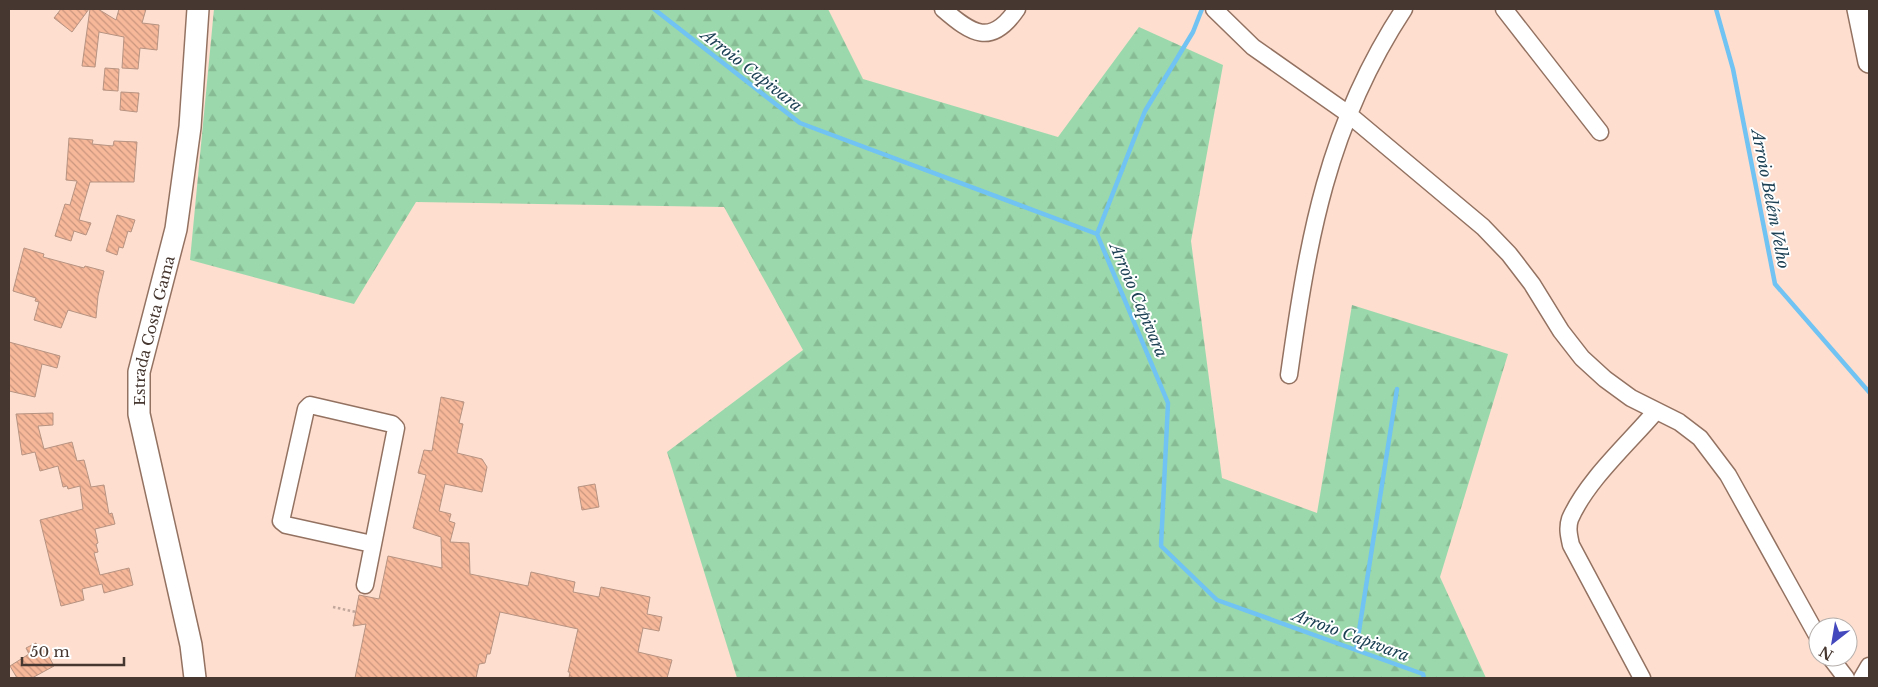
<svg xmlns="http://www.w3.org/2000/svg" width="1878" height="687" font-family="'Libre Baskerville',serif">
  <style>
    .forest { fill: url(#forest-firs) }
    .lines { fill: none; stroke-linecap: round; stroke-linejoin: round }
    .stream { stroke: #70c3f2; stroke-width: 4.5 }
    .building { fill: url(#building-back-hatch); stroke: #b79382 }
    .minor-casing { stroke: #947262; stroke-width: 19 }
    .major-casing { stroke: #947262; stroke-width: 24 }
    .path { stroke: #c2a89c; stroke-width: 2.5; stroke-dasharray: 2.5 2.5; stroke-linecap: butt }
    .minor { stroke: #fff; stroke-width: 16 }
    .major { stroke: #fff; stroke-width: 21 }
    .labels { text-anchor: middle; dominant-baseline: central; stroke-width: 4; stroke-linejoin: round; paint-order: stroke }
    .street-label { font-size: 15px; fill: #463730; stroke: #fff }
    .water-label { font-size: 16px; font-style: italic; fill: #1c4054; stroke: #fff }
  </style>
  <defs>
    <pattern id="forest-firs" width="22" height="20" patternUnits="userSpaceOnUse" patternTransform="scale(1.25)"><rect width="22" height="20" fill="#9bd9ac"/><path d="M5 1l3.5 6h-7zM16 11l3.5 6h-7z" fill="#87bb94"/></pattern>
    <pattern id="building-back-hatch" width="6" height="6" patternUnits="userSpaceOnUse" patternTransform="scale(1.25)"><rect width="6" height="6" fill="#f7b89a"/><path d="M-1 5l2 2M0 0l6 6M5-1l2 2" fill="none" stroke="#ca967e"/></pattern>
  </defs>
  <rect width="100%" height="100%" fill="#fddecf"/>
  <path class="forest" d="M 214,9 L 828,9 L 863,79 L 1058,137 L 1139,27 L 1223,65 L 1191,241 L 1222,478 L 1317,513 L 1352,305 L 1508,354 L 1440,577 L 1486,678 L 737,678 L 667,452 L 803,350 L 724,207 L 416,202 L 354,304 L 190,260 Z"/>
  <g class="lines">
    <path class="stream" d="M 654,9 L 800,123 L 1097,234 L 1168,403 L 1161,546 L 1217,600 L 1423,674 L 1424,678
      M 1716,9 L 1733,69 L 1775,284 L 1869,392
      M 1097,234 L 1145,111 L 1193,32 L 1202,9
      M 1356,650 L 1397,389"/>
  </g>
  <path class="building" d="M 61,9 L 89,9 L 72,32 L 54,18 Z
    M 90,9 L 98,9 L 116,20 L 119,9 L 146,9 L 142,23 L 159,25 L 157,50 L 140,48 L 138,69 L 122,68 L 124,37 L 99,32 L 95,67 L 82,66 Z
    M 105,68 L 119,69 L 118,91 L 103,90 Z
    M 121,92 L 139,93 L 137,112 L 120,110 Z
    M 69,138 L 93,140 L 92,144 L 113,146 L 114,141 L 137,142 L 134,182 L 90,182 L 79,220 L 91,223 L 86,235 L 74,231 L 71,241 L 55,236 L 65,204 L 70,205 L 77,181 L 66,180 Z
    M 117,215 L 135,220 L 131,232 L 128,231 L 123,248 L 119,247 L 117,255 L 106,251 Z
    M 24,248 L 44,254 L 43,257 L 84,268 L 85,266 L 104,271 L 98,296 L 96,318 L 68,310 L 61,328 L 34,320 L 39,302 L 35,301 L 36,298 L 13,291 Z
    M 9,342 L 60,356 L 57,368 L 42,364 L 35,397 L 9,391 Z
    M 441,397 L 464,402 L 459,423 L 463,424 L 457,453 L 482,459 L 487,467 L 482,492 L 445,484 L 439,511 L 451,514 L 449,521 L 455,523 L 450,542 L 469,543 L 470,574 L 528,586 L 531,572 L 575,582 L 573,592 L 599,597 L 601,587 L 650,597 L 647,614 L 662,617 L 659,631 L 643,628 L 638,652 L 672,660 L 667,678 L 569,678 L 570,672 L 568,672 L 578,629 L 500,612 L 490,654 L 487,654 L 485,663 L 479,664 L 476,678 L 355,678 L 366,624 L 353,626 L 359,595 L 379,599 L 388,556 L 442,568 L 441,537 L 413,528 L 426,475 L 418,473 L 424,450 L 432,451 Z
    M 53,413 L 53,425 L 38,426 L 44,449 L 72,442 L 77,461 L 84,460 L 91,487 L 104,485 L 109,514 L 112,513 L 115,524 L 95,529 L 98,543 L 96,544 L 98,552 L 94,553 L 100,575 L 129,568 L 133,585 L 104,593 L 102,584 L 82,589 L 84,600 L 61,606 L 40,520 L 83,509 L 80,486 L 68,489 L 67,486 L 63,487 L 58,466 L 40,471 L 35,452 L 22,455 L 16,414 Z
    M 595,484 L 599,507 L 582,510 L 578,487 Z
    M 36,643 L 38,649 L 43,646 L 54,666 L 32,678 L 17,678 L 10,666 L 29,654 L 26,648 Z"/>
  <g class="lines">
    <defs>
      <path id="minor" d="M 943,9 C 972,34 991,47 1017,9
        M 1214,9 L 1253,47 L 1347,113 L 1483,227 L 1509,254 L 1532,284 L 1561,331 L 1582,358 L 1605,379 L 1631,398 L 1679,422 L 1700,438 L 1728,475 L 1818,637
        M 1504,9 L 1600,132
        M 1289,375 C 1308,239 1327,126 1404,9
        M 365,585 L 396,428 L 392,424 L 310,405 L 306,409 L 281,521 L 286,525 L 372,544
        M 1830,657 L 1846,678
        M 1642,678 L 1571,545 C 1569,536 1567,528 1570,519 C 1587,480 1629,443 1656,411
        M 1862,678 L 1869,666"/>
      <g id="major">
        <path d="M 1858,9 L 1869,62"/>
        <path id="s1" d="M 195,678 L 191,645 L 139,414 L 139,372 L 176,229 L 190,127 L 198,9"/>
      </g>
    </defs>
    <use href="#minor" class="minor-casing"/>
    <use href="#major" class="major-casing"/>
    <path class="path" d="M 333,607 L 356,612"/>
    <use href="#minor" class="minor"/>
    <use href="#major" class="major"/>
  </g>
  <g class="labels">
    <g class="street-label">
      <text stroke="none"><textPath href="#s1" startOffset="355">Estrada Costa Gama</textPath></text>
    </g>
    <g class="water-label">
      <text transform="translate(752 70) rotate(38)">Arroio Capivara</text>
      <text transform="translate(1771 199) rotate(79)">Arroio Belém Velho</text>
      <text transform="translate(1139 300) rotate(67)">Arroio Capivara</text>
      <text transform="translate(1351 635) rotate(20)">Arroio Capivara</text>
    </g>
  </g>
  <rect width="1878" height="687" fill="none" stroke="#463730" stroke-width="20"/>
  <g transform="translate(1833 642) rotate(211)"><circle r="24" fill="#ffffff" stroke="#b5afac"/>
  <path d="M0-4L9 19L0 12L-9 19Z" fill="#4448bd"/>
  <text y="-8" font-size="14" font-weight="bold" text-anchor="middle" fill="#463730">N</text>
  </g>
  <path d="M22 657v8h102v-8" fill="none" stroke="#463730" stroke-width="2.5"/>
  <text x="30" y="657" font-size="15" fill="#463730" stroke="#ffffff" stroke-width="4" paint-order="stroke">50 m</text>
</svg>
